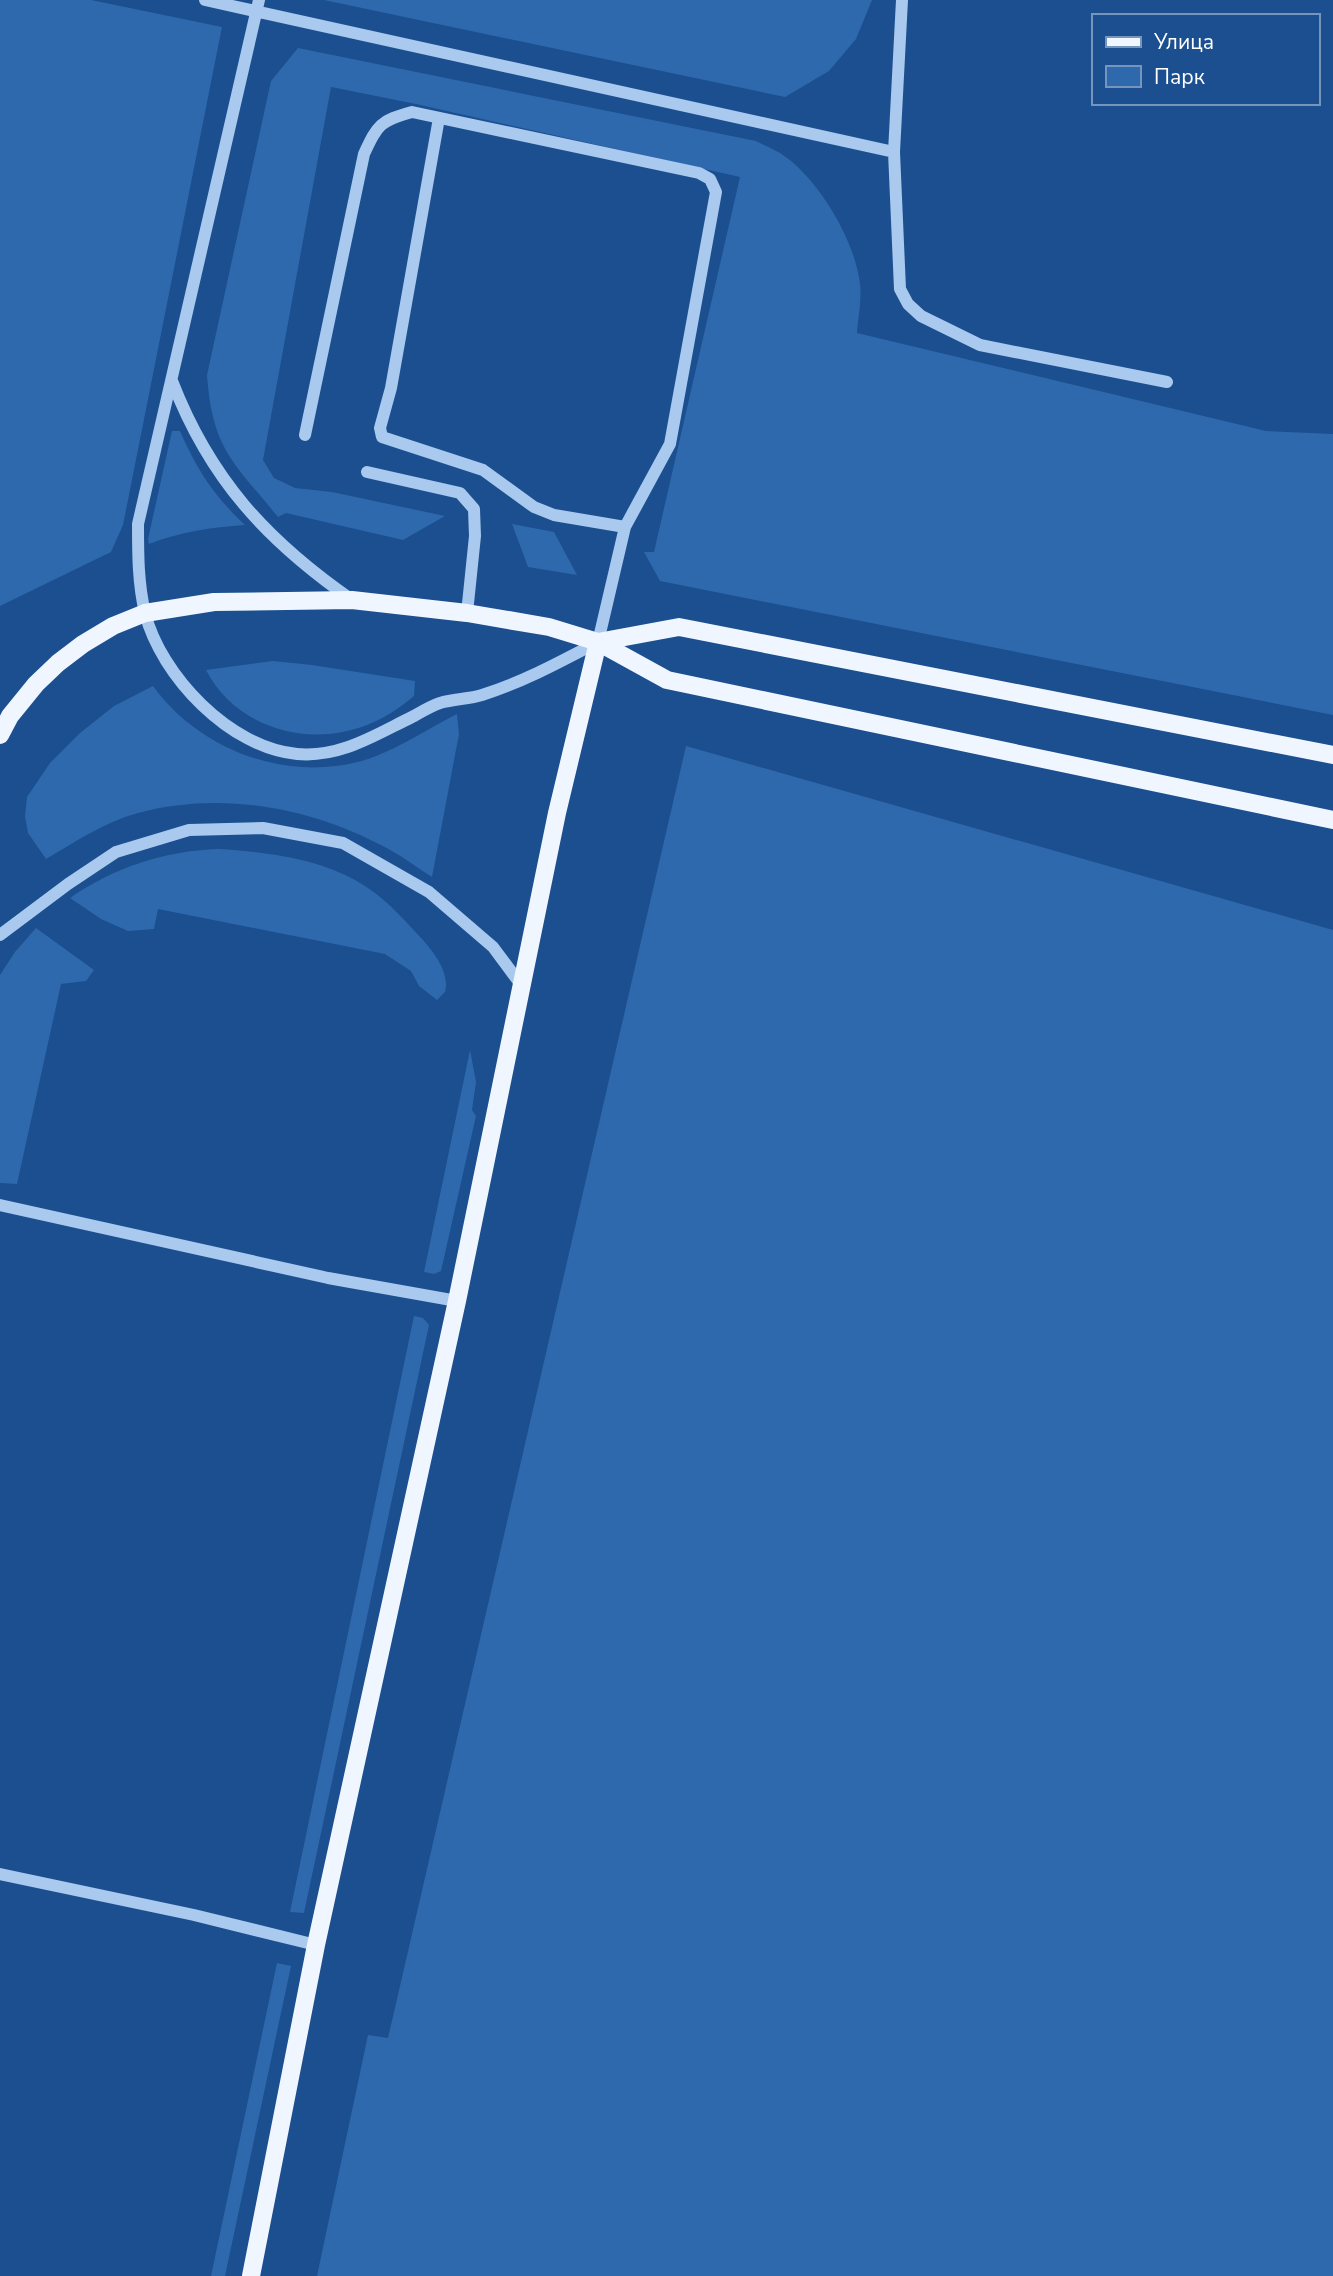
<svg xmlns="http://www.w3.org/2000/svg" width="1333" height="2276" font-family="'Nunito Sans',sans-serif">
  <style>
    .green { fill: #2e69ad }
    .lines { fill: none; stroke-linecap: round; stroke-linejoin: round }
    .minor { stroke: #a9c9ee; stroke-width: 12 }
    .major { stroke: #f0f6ff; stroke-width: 18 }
  </style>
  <rect width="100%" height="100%" fill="#1b4f8f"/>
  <path class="green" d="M 0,0 L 91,0 L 222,27 L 123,525 L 111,552 L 0,606 Z
    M 324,0 L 872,0 L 856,39 L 829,71 L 785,97 Z
    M 298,48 L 756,141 C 764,145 773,149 780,153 C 818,177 855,240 860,284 C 862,300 858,317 857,333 L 1266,431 L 1333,434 L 1333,715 L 660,581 L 644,552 L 654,552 L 740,177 L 416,104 L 331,87 L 263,460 L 274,478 L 295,488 L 332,492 L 445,516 L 403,540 L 286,513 L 278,517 C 234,463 212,449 207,375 L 271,81 Z
    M 172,431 L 180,431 C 197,470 214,496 245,525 C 212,527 180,532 149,544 L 148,539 Z
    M 512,524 L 554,532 L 577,575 L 528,567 Z
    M 273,661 L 312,665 L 415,681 L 414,696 C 402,706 388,716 374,722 C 313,750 237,730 206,670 Z
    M 153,686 C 201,752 292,785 371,758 C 401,747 429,728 457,714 L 459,734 L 432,877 C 419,869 406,859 392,851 C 315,808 223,790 138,813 C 105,822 75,842 46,859 L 28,833 L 25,816 L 27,797 L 50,763 L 80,733 L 114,706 Z
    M 686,746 L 1333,930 L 1333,2276 L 317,2276 L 368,2035 L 388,2038 Z
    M 218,849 C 267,852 326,859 368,888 C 389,902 406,922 423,940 C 435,954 450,973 445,992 L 437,1000 L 419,986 L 411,971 L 385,954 L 158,909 L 154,929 L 128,931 L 101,919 L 70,898 C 115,867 164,851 218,849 Z
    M 36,928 L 94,970 L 86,981 L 61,984 L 17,1184 L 0,1183 L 0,975 L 15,952 Z
    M 470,1050 L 476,1082 L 472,1110 L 476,1116 L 441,1271 L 434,1274 L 424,1272 Z
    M 414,1316 L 423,1318 L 429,1325 L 304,1913 L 290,1912 Z
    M 277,1963 L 291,1966 L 225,2276 L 211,2276 Z"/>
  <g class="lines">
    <path class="minor" d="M 205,0 L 894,152
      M 259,0 L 138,524 C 138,554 138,583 145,613 C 161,676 230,748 297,754 C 340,758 375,735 412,717 C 421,712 431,706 440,703 C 454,699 469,699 482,695 C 523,682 560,662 598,642 L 625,527 L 670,444 L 716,192 L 710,179 L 699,173 L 412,112 C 380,121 378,124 364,154 L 305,435
      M 902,0 L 894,152 L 900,289 L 908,304 L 921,316 L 980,345 L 1167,382
      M 439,118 L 391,388 L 380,428 L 382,437 L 483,470 L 534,507 L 554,515 L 625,527
      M 172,381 C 210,479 266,540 352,600
      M 367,472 L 460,493 L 474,509 L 475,536 L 467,613
      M 0,935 L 68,884 L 116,852 L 189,830 L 263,828 L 343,843 L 429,892 L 493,947 L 522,986
      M 0,1205 L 328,1278 L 457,1301
      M 0,1874 L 194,1915 L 316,1945"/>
    <path class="major" d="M 598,642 L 679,627 L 1333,755
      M 0,735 L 10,716 L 36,684 L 58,663 L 83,644 L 113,626 L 145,613 L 214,602 L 352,600 L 467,613 L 549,627 L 598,642 L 667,680 L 1333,820
      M 251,2276 L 316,1945 L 457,1301 L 557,813 L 598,642"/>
  </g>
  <rect x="1092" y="14" width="228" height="91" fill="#1b4f8f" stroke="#7695bc" stroke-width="2"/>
  <rect x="1106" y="37" width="35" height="10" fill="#f0f6ff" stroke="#7695bc" stroke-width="2"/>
  <text x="1154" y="49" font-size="21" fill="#ffffff">Улица</text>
  <rect x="1106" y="66" width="35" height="21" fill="#2e69ad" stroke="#7695bc" stroke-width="2"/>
  <text x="1154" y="84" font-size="21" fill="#ffffff">Парк</text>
</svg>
